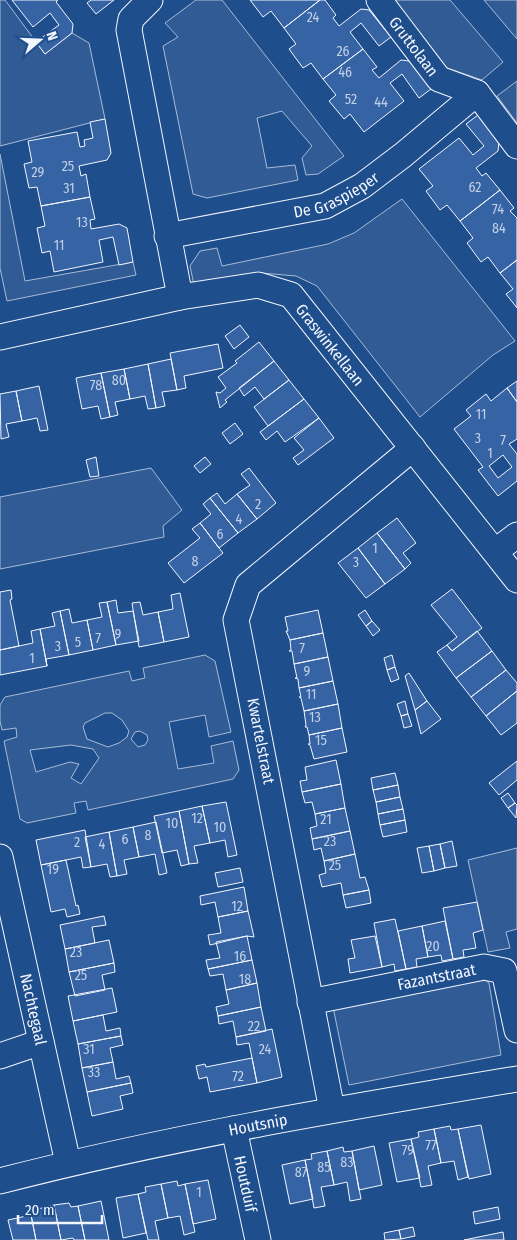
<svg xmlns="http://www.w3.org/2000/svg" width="517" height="1240" font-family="'Fira Sans Condensed',sans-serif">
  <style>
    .built { fill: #305b95; stroke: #a8bbd7; fill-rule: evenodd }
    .building { fill: #3563a3; stroke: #f2f6ff; fill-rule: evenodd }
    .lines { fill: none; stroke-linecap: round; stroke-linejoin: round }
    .minor-casing { stroke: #f2f6ff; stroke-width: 27 }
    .minor { stroke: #1f4e8c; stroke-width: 25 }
    .labels { text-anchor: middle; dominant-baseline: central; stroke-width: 4; stroke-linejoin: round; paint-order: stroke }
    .number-label { font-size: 14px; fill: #c3d1e8 }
    .street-label { font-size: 16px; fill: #f2f6ff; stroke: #1f4e8c }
  </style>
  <rect width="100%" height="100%" fill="#1f4e8c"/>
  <path class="built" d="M 0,0 L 5,0 L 45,54 L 72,33 L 89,43 L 105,119 L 0,146 Z
    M 196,0 L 222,0 L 344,156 L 318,174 L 306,175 L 302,158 L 312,146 L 282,111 L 257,118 L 267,168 L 295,165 L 298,180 L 207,198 L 193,194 L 163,46 L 178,37 L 165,23 Z
    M 394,0 L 450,0 L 503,62 L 482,80 L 444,67 Z
    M 484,0 L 517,0 L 517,39 Z
    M 517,81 L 517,123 L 497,96 Z
    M 0,154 L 25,281 L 133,262 L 136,275 L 7,301 L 0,268 Z
    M 402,199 L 515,341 L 493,355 L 420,417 L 317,286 L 296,276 L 261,273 L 194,285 L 190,266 L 200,251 L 217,248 L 222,266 L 328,244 L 354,233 Z
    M 151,468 L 182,510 L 163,526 L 164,537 L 0,569 L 0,497 Z
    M 205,655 L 215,661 L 231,732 L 209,737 L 205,715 L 169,722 L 178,769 L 214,763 L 211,746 L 233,741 L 239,770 L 233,779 L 88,810 L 86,801 L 74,803 L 76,813 L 27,823 L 20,819 L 4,741 L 17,737 L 16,728 L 2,730 L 0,721 L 0,705 L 5,697 L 129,671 L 132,681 L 145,678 L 143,668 ZM 105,713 L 112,713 L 122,720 L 129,731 L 127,737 L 119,743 L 108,747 L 87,739 L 83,727 L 85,723 ZM 140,731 L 147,735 L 148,740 L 145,745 L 138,747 L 131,739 L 135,732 ZM 71,745 L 93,749 L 99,758 L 81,784 L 71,778 L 79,764 L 70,762 L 36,772 L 30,750 Z
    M 517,848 L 517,929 L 506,932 L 510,948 L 488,952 L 468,860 Z
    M 480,976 L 489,983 L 501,1055 L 349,1085 L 333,1007 Z"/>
  <path class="building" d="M 12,0 L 58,0 L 56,2 L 73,24 L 72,33 L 45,54 L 36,42 L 59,25 L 50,13 L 33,27 Z
    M 91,0 L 114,0 L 96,14 L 87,3 Z
    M 250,0 L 320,0 L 284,28 L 271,11 L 263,17 Z
    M 320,0 L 325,0 L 336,15 L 333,18 L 339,26 L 361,9 L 369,10 L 391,37 L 379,46 L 361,23 L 350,32 L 363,49 L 323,79 L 311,63 L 303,68 L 289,49 L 296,44 L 284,28 Z
    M 363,49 L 377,67 L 372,70 L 379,78 L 401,60 L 409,61 L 431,89 L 419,98 L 402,74 L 390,83 L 404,101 L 364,132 L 350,114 L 344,119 L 329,101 L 336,95 L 323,79 Z
    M 478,115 L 499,142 L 498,151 L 476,168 L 482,176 L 486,173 L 500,190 L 460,221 L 447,205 L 440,210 L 426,191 L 433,186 L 419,169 L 459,138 L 473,155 L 484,146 L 466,124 Z
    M 105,119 L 111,153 L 107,160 L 79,166 L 81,176 L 86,174 L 90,197 L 41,206 L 37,187 L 29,188 L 24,164 L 32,162 L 28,141 L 77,132 L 80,147 L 85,146 L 84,140 L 93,138 L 90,122 Z
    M 500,190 L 514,208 L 510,211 L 517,218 L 517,260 L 500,273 L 488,257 L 481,262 L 467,243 L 473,238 L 460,221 Z
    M 90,197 L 95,219 L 90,220 L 91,229 L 119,224 L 127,228 L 133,262 L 119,265 L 113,237 L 99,240 L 103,262 L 54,272 L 50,251 L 42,253 L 37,228 L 45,226 L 41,206 Z
    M 517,260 L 517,308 L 506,294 L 513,289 L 500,273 Z
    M 240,325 L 249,337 L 234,349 L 225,336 Z
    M 259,342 L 274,361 L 225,400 L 227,402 L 220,408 L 216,392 L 220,393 L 226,388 L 218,377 L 237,363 L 235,361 Z
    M 218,344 L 223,368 L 184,376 L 186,388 L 177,390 L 170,353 Z
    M 171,359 L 177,390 L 162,392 L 165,406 L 156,408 L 148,364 Z
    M 274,361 L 289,380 L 264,399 L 255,387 L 244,396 L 239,388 Z
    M 148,364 L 156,408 L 148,409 L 145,396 L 130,399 L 124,369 Z
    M 124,369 L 130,399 L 115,402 L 118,415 L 110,417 L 101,373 Z
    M 101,373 L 110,417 L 101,419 L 98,406 L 82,409 L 76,378 Z
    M 289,380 L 304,399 L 268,426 L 254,407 Z
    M 517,381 L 517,402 L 507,388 Z
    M 39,386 L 48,430 L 40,431 L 37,418 L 22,421 L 16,391 Z
    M 507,388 L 517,402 L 517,439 L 509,444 L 517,454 L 517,481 L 498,496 L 478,470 L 483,467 L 454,429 L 471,416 L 466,410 L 486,394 L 491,401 ZM 503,455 L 512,467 L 498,478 L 489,466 Z
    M 16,391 L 22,421 L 6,424 L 9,437 L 1,439 L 0,394 Z
    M 304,399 L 319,418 L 285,442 L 277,431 L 266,440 L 260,432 Z
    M 319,418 L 334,438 L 298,465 L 293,458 L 304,450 L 294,438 Z
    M 235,423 L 243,434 L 230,444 L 222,433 Z
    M 96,457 L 99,476 L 90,477 L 86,460 Z
    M 205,457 L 211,464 L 200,473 L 194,466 Z
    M 249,468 L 276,503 L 257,519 L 237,494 L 250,485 L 241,474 Z
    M 217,493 L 225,504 L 237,494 L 257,519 L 238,533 L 210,498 Z
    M 210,498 L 238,533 L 219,548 L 200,523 L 211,514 L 203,504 Z
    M 397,518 L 416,543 L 403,553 L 411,563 L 405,569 L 377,533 Z
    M 200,523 L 223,553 L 184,583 L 168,563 L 200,538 L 192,529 Z
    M 377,533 L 405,569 L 385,584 L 358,548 Z
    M 358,548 L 385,584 L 366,598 L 338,563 Z
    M 452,589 L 482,628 L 452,651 L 447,645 L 457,637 L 431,605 Z
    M 11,590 L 12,599 L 10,600 L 19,646 L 0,650 L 0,592 Z
    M 180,593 L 189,637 L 164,642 L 158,612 L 173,609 L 171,595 Z
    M 116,600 L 118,613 L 133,611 L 139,641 L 116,645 L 107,602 Z
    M 107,602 L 116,645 L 93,650 L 87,620 L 102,617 L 99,603 Z
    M 140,602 L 143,615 L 158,612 L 164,642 L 139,647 L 132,603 Z
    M 69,609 L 72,623 L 87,620 L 93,650 L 69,655 L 60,611 Z
    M 318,610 L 323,633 L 290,640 L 286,631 L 288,631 L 285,617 Z
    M 365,610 L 372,621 L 366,626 L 358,615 Z
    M 60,611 L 69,655 L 46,659 L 47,666 L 40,629 L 55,626 L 52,613 Z
    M 372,621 L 380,630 L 373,636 L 366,626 Z
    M 40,629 L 47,666 L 0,675 L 0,650 L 33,643 L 31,631 Z
    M 477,631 L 492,651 L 456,678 L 437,652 L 447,645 L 452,651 Z
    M 323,633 L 328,657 L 294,664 L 292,651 L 289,651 L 291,650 L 290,640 Z
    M 492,651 L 506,670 L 471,697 L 456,678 Z
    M 392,655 L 395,667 L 387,670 L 384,658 Z
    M 328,657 L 333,681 L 299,688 L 298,679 L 295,678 L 297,678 L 294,664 Z
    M 395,667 L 399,679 L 391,682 L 387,670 Z
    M 506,670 L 517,683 L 517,691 L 486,716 L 471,697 Z
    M 409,673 L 427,701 L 415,710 L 405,676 Z
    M 333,681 L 338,704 L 304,711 L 301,698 L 299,697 L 301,697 L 299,688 Z
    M 517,691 L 517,723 L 501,735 L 486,716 Z
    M 405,701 L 408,714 L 401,716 L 397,704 Z
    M 427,701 L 441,719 L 421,734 L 415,710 Z
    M 338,704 L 342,728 L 309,735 L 307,727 L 305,727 L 306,725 L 304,711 Z
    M 408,714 L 412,726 L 404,728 L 401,716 Z
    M 342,728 L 347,752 L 314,759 L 310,745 L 308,744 L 310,744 L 309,735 Z
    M 336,760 L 341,784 L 302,792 L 300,781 L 307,780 L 305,767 Z
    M 517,761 L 517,780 L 499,795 L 489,783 Z
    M 395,773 L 398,785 L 373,790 L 371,778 Z
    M 341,784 L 345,808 L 315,814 L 312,802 L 305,803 L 302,792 Z
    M 398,785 L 400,797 L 376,802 L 373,790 Z
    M 508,793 L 515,803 L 508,808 L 501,798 Z
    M 400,797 L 403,809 L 378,814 L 376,802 Z
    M 226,802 L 237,855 L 228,857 L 225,840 L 210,843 L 202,806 Z
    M 515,803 L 517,805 L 516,818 L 508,808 Z
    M 202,806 L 210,843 L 194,846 L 198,863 L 189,864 L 179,811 Z
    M 345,808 L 350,831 L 312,839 L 310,828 L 317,826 L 315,814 Z
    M 403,809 L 405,820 L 380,825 L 378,814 Z
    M 179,811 L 189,864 L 181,866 L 177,850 L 162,853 L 154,816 Z
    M 405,820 L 407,832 L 383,837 L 380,825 Z
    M 156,822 L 167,873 L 159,875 L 155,854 L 139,857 L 133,827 Z
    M 133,827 L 139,857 L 124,860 L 127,874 L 117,876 L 109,832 Z
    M 85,830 L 91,867 L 83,868 L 81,857 L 41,865 L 36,840 Z
    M 350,831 L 355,854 L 324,861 L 321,848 L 314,850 L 312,839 Z
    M 109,832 L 117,876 L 110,877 L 107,864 L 91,867 L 85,837 Z
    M 452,841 L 457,866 L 445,868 L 440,844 Z
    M 440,844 L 445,868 L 434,871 L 429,846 Z
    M 429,846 L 434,871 L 422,873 L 417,848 Z
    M 355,854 L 360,878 L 365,877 L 369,890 L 343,895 L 341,883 L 322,887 L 319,875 L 326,873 L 324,861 Z
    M 66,860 L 76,906 L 78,905 L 80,914 L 67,917 L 65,909 L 51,912 L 41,865 Z
    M 240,868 L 243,882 L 218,887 L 215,873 Z
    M 244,887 L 248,911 L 218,917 L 215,902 L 201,905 L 200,896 Z
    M 369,890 L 371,903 L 346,908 L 343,895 Z
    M 477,902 L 483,930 L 473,933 L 476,948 L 463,950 L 464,957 L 453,959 L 443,908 Z
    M 248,911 L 254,937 L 247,936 L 210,945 L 208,935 L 221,933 L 218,917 Z
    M 104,916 L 106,925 L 92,927 L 95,943 L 65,949 L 60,925 Z
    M 395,919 L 406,969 L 395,971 L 394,964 L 382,967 L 374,923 Z
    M 445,921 L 453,959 L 442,961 L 441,955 L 428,957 L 422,926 Z
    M 422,926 L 428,957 L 416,959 L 417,967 L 406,969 L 398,931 Z
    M 247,936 L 252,960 L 208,969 L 206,960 L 220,958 L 216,942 Z
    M 375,936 L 382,967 L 350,973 L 348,959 L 355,958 L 351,940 Z
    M 109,940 L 114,963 L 69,972 L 65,949 Z
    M 252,960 L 257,983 L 226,990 L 223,974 L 210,976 L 208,969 Z
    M 114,963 L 115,972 L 102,975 L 105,990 L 75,996 L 69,972 Z
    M 257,983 L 261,1007 L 218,1016 L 216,1007 L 229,1004 L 226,990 Z
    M 112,988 L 117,1012 L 73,1021 L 68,996 Z
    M 261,1007 L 266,1031 L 236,1037 L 233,1021 L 219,1024 L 218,1016 Z
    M 103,1015 L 106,1031 L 120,1028 L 121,1036 L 78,1044 L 73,1021 Z
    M 272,1029 L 282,1077 L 257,1083 L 249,1043 L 237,1045 L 236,1037 Z
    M 121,1036 L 123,1045 L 110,1048 L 113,1062 L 82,1068 L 78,1044 Z
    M 252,1058 L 257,1083 L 210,1092 L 207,1077 L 199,1079 L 196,1066 L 205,1064 L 206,1067 Z
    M 113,1062 L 116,1079 L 129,1076 L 131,1083 L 87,1092 L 82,1068 Z
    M 131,1083 L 133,1093 L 120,1096 L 123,1109 L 92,1116 L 87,1092 Z
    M 481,1125 L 491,1174 L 469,1179 L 458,1129 Z
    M 450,1126 L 451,1130 L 458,1129 L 468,1177 L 458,1180 L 454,1161 L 441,1163 L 434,1129 Z
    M 434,1129 L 441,1163 L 428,1166 L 432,1185 L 421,1187 L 411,1139 L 419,1137 L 418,1132 Z
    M 411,1139 L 420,1178 L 397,1182 L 389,1143 Z
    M 374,1146 L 382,1185 L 359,1190 L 352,1151 Z
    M 343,1147 L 344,1152 L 352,1151 L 361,1199 L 350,1201 L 347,1182 L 334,1185 L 327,1151 Z
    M 327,1151 L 334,1185 L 321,1187 L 325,1206 L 314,1208 L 305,1160 L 312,1159 L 311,1154 Z
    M 305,1160 L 313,1199 L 290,1204 L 282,1165 Z
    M 208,1180 L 216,1219 L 193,1224 L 185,1184 Z
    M 177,1181 L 178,1186 L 185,1184 L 195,1232 L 184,1235 L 180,1216 L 168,1218 L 161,1184 Z
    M 161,1184 L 168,1218 L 155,1221 L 159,1240 L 148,1240 L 138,1194 L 146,1192 L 145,1187 Z
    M 138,1194 L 146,1233 L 123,1238 L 116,1198 Z
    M 101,1201 L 109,1240 L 85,1240 L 78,1206 Z
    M 69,1203 L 71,1207 L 78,1206 L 85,1240 L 74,1240 L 73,1238 L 61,1240 L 54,1205 Z
    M 54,1205 L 61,1240 L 36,1240 L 31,1215 L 38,1214 L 38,1209 Z
    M 498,1207 L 500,1219 L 475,1224 L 473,1212 Z
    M 31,1215 L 36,1240 L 13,1240 L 8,1220 Z
    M 413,1227 L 415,1236 L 401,1239 L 399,1230 Z
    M 399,1230 L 401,1239 L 385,1240 L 384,1233 Z
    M 503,1232 L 504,1240 L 464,1240 Z"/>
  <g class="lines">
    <defs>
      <g id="minor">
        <path d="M 150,0 L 131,19 L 129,30 L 180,297"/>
        <path id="s1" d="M 379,0 L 439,79 L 477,93 L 517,146"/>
        <path id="s2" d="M 167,236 L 325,206 L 362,186 L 403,155 L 477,93"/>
        <path id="s3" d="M 0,337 L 180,297 L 258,285 L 291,295 L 517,580"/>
        <path d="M 496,551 L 517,535"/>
        <path id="s4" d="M 0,857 L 68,1163"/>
        <path id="s5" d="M 310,1002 L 484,967 L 504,971 L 517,1030"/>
        <path d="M 0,1056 L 41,1042"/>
        <path d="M 332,1110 L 236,620 L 248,585 L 413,448"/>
        <path id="s6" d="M 234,1129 L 258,1240"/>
        <path id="s7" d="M 0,1181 C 170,1137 344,1108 517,1079"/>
      </g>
    </defs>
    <use href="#minor" class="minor-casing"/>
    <use href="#minor" class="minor"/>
  </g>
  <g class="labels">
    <g class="number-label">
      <text x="313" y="17">24</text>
      <text x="343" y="51">26</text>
      <text x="345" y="72">46</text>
      <text x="351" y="99">52</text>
      <text x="381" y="102">44</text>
      <text x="68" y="166">25</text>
      <text x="38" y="172">29</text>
      <text x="475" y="187">62</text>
      <text x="69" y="188">31</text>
      <text x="498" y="209">74</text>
      <text x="82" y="222">13</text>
      <text x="499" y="228">84</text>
      <text x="59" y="245">11</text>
      <text x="119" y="380">80</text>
      <text x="96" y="385">78</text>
      <text x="481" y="414">11</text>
      <text x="478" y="438">3</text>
      <text x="503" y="440">7</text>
      <text x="490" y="453">1</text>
      <text x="258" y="504">2</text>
      <text x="239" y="519">4</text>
      <text x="220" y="534">6</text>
      <text x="375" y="548">1</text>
      <text x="195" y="561">8</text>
      <text x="356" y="562">3</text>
      <text x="118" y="634">9</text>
      <text x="98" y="638">7</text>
      <text x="78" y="642">5</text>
      <text x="58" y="646">3</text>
      <text x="302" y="648">7</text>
      <text x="32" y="658">1</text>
      <text x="307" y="671">9</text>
      <text x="311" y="694">11</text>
      <text x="315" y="717">13</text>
      <text x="321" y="740">15</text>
      <text x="197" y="818">12</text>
      <text x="326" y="819">21</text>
      <text x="172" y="823">10</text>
      <text x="220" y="827">10</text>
      <text x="148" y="835">8</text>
      <text x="125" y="839">6</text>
      <text x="330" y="841">23</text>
      <text x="77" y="842">2</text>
      <text x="102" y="844">4</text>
      <text x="335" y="865">25</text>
      <text x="53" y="869">19</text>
      <text x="237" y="906">12</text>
      <text x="433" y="946">20</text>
      <text x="76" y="952">23</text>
      <text x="240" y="956">16</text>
      <text x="81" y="975">25</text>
      <text x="245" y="979">18</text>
      <text x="254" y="1026">22</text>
      <text x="89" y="1049">31</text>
      <text x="265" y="1049">24</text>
      <text x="94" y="1072">33</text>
      <text x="238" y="1076">72</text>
      <text x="431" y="1145">77</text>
      <text x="408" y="1150">79</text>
      <text x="347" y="1162">83</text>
      <text x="324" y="1167">85</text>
      <text x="301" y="1172">87</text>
      <text x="199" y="1192">1</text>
    </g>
    <g class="street-label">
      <text stroke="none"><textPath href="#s1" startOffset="58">Gruttolaan</textPath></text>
      <text stroke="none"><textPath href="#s2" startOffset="175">De Graspieper</textPath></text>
      <text stroke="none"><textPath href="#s3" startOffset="361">Graswinkellaan</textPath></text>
      <text transform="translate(261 741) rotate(79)">Kwartelstraat</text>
      <text stroke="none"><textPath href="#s5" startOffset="129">Fazantstraat</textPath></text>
      <text stroke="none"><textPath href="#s4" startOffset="156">Nachtegaal</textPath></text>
      <text stroke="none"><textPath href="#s7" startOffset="264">Houtsnip</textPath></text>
      <text stroke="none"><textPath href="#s6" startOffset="56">Houtduif</textPath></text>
    </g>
  </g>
  <g transform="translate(40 40) rotate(71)" stroke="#1f4e8c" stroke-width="4" paint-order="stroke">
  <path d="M0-4L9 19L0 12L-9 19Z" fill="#f2f6ff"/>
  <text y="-8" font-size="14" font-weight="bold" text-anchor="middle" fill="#f2f6ff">N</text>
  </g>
  <path d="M18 1215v8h84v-8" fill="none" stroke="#f2f6ff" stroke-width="2.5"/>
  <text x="25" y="1215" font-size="15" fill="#f2f6ff" stroke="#1f4e8c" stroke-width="4" paint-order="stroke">20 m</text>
</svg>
